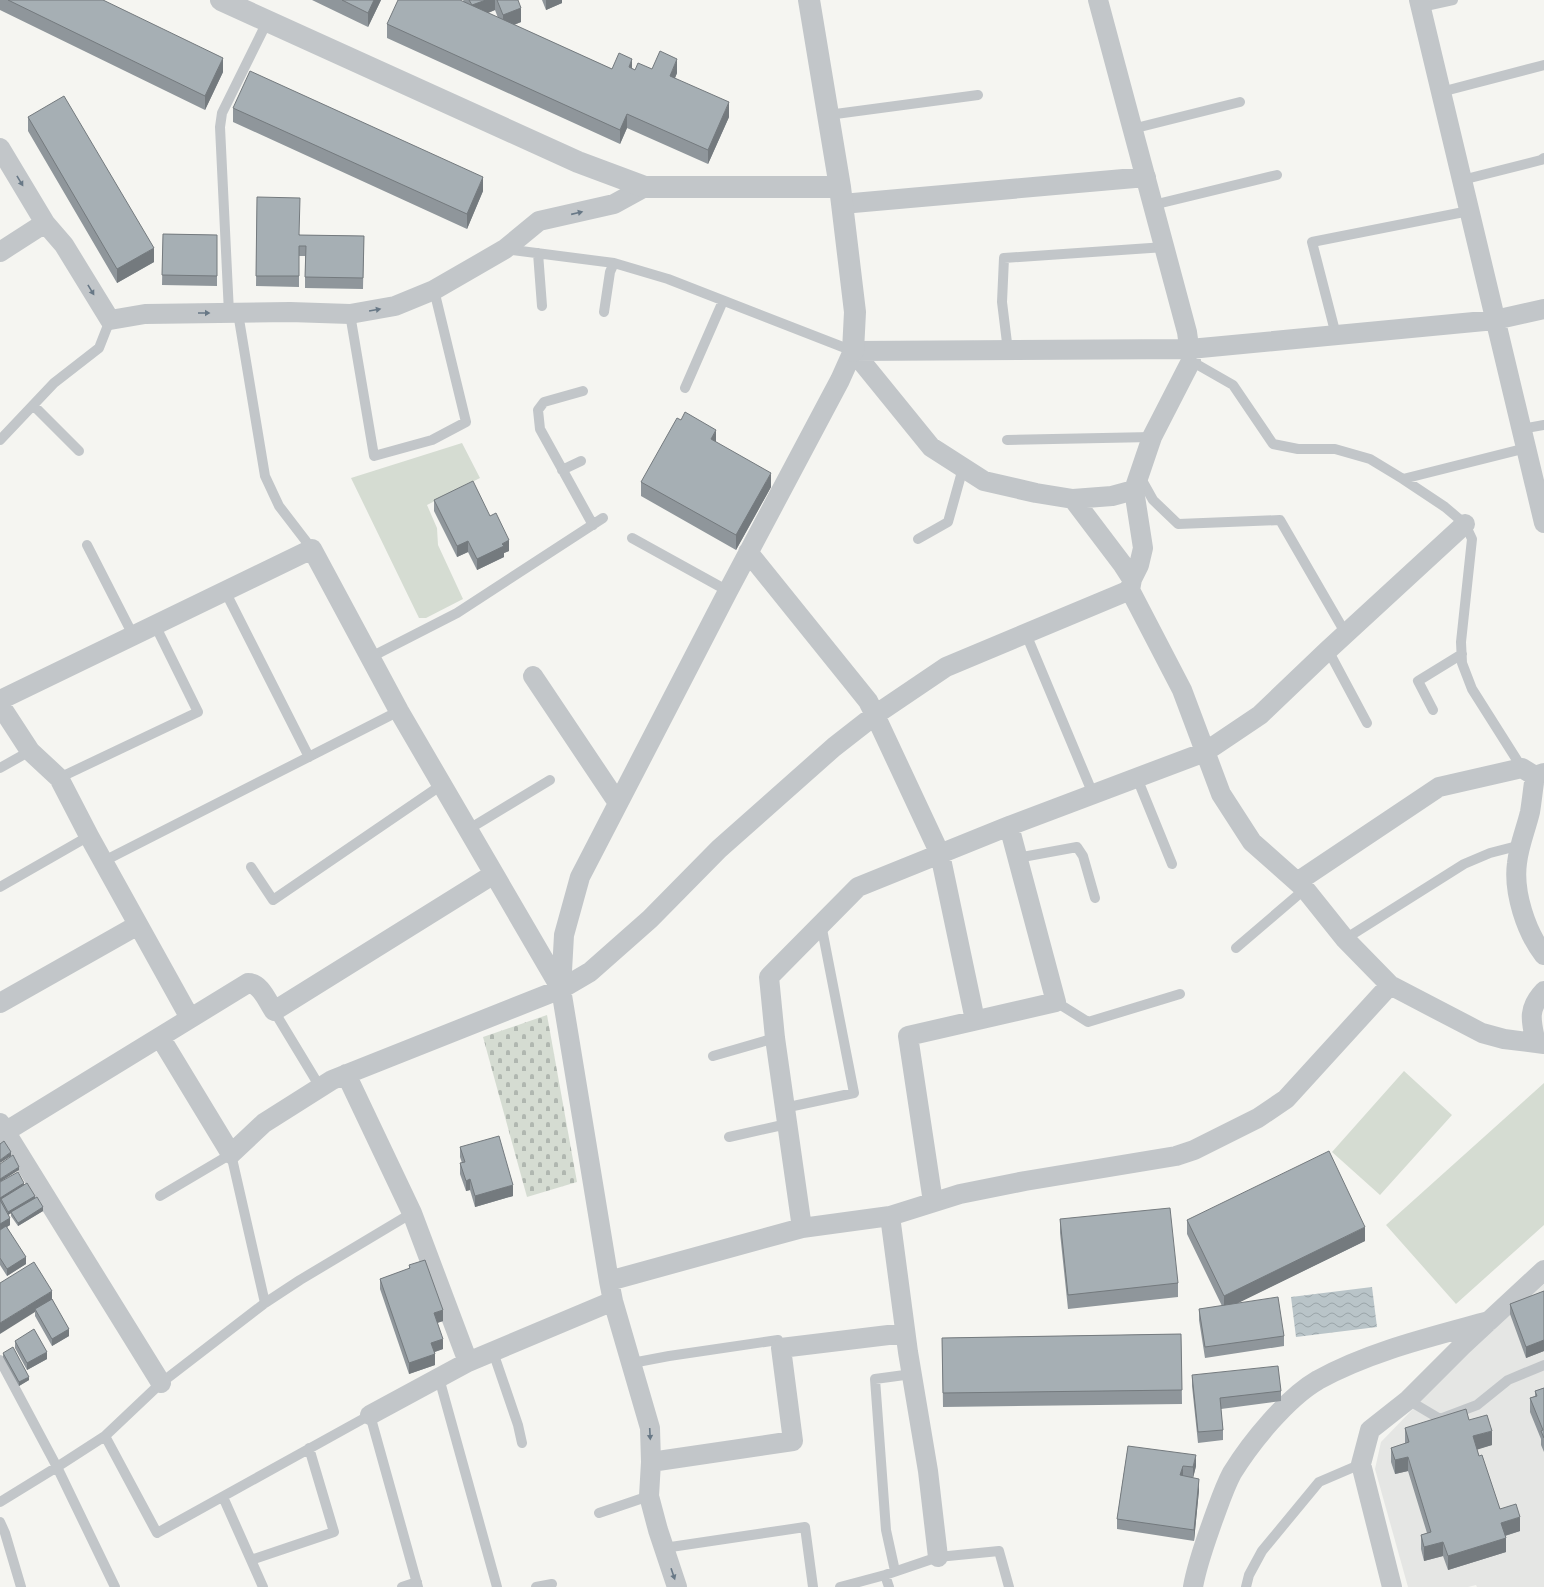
<svg xmlns="http://www.w3.org/2000/svg" width="1544" height="1587" font-family="'Open Sans',sans-serif">
  <style>
    .built { fill: #e5e6e4 }
    .green { fill: #d5dcd2 }
    .cemetery { fill: url(#cemetery-stones) }
    .water { fill: url(#water-waves) }
    .lines { fill: none; stroke-linecap: round; stroke-linejoin: round }
    .service { stroke: #c2c6c9; stroke-width: 10 }
    .minor { stroke: #c2c6c9; stroke-width: 20 }
    .tertiary { stroke: #c2c6c9; stroke-width: 22 }
    .wall { fill: #8f969b; fill-rule: evenodd }
    .shaded-wall { fill: #747a7e }
    .building { fill: #a6afb4; stroke: #747a7e }
    .oneway { fill: #687886 }
  </style>
  <defs>
    <pattern id="cemetery-stones" width="16" height="16" patternUnits="userSpaceOnUse"><rect width="16" height="16" fill="#d5dcd2"/><path d="M2 7V4a2 2 0 0 1 4 0v3zM10 15v-3a2 2 0 0 1 4 0v3z" fill="#b0b7b0"/></pattern>
    <pattern id="water-waves" width="16" height="10" patternUnits="userSpaceOnUse"><rect width="16" height="10" fill="#b9c4c8"/><path d="M0 5q4-4 8 0t8 0" fill="none" stroke="#9aa4a8"/></pattern>
  </defs>
  <rect width="100%" height="100%" fill="#f5f5f1"/>
  <path class="built" d="M 1544,1284 L 1544,1587 L 1477,1587 L 1476,1585 L 1468,1587 L 1408,1587 L 1375,1469 L 1381,1442 L 1466,1354 Z"/>
  <path class="green" d="M 462,443 L 480,478 L 427,505 L 437,528 L 438,545 L 463,599 L 426,618 L 419,618 L 351,478 Z
    M 1404,1071 L 1452,1115 L 1380,1195 L 1332,1152 Z
    M 1544,1083 L 1544,1225 L 1456,1304 L 1386,1225 Z"/>
  <path class="cemetery" d="M 547,1015 L 577,1182 L 527,1197 L 483,1037 Z"/>
  <path class="water" d="M 1372,1287 L 1377,1327 L 1296,1337 L 1291,1297 Z"/>
  <g class="lines">
    <path class="service" d="M 1421,7 L 1453,0
      M 1441,92 L 1544,65
      M 828,115 L 978,95
      M 1132,129 L 1240,102
      M 1462,180 L 1541,160 L 1544,158
      M 1153,205 L 1277,175
      M 505,249 L 614,263 L 668,279 L 853,351
      M 538,253 L 542,306
      M 604,312 L 610,272 L 614,263
      M 229,313 L 220,127 L 222,113 L 267,22
      M 238,313 L 265,476 L 279,506 L 312,549
      M 350,314 L 374,456 L 432,440 L 466,422 L 434,290
      M 1336,335 L 1312,242 L 1469,211
      M 1008,351 L 1002,302 L 1004,258 L 1165,247
      M 1191,361 L 1233,385 L 1273,444 L 1298,449 L 1335,449 L 1370,459 L 1403,479 L 1445,507 L 1465,524 L 1472,539 L 1461,642 L 1462,663 L 1472,689 L 1522,768
      M 685,388 L 723,301
      M 583,391 L 544,402 L 538,410 L 540,429 L 593,525
      M 33,405 L 79,451
      M 1521,429 L 1544,425
      M 0,440 L 54,383 L 99,348 L 110,320
      M 1007,440 L 1152,437
      M 562,470 L 581,461
      M 1139,475 L 1153,500 L 1178,524 L 1280,520 L 1346,634
      M 1403,479 L 1526,448
      M 632,538 L 728,591
      M 918,539 L 948,522 L 963,468
      M 87,545 L 133,635
      M 225,591 L 309,757
      M 1026,634 L 1093,794
      M 1328,650 L 1367,723
      M 371,657 L 457,613 L 603,518
      M 1433,710 L 1418,681 L 1462,654
      M 0,768 L 30,751
      M 59,778 L 198,712 L 155,625
      M 1137,778 L 1172,864
      M 469,829 L 550,780
      M 1017,858 L 1077,847 L 1083,856 L 1095,898
      M 104,861 L 399,711
      M 251,867 L 273,900 L 443,784
      M 0,887 L 89,836
      M 1345,939 L 1464,864 L 1490,853 L 1521,845
      M 1236,948 L 1305,889
      M 1056,1002 L 1088,1022 L 1180,994
      M 274,1011 L 320,1087
      M 713,1056 L 775,1038
      M 784,1108 L 854,1093 L 821,924
      M 729,1137 L 787,1124
      M 160,1196 L 231,1154 L 265,1303
      M 493,1352 L 518,1425 L 522,1443
      M 0,1360 L 57,1467 L 115,1587
      M 632,1363 L 669,1356 L 778,1340 L 781,1348
      M 439,1378 L 497,1587
      M 1408,1400 L 1440,1419 L 1477,1405 L 1508,1380 L 1544,1365
      M 105,1436 L 157,1533 L 370,1415 L 418,1587
      M 223,1497 L 263,1587
      M 0,1502 L 57,1467 L 105,1436 L 161,1383 L 265,1303 L 300,1280 L 412,1213
      M 599,1513 L 649,1496
      M 0,1522 L 5,1533 L 21,1587
      M 664,1548 L 805,1527 L 813,1587
      M 251,1560 L 334,1532 L 309,1448
      M 895,1571 L 886,1530 L 875,1379 L 912,1374
      M 885,1575 L 889,1587
      M 402,1587 L 417,1582
      M 536,1587 L 552,1584
      M 840,1587 L 885,1575 L 938,1557 L 999,1551 L 1009,1587
      M 1246,1587 L 1249,1575 L 1262,1551 L 1319,1482 L 1361,1464"/>
    <path class="minor" d="M 1098,0 L 1187,332 L 1191,361 L 1152,437 L 1134,490 L 1143,548 L 1139,565 L 1132,579
      M 1419,0 L 1544,523
      M 0,148 L 45,223 L 64,245 L 110,320 L 145,314 L 290,312 L 350,314 L 395,306 L 434,290 L 505,249 L 539,221 L 614,204 L 645,187
      M 842,204 L 1146,177
      M 0,252 L 45,223
      M 853,351 L 931,447 L 984,481 L 1036,493 L 1073,499 L 1123,565 L 1132,579 L 1130,590 L 1182,690 L 1221,794 L 1252,842 L 1305,889 L 1345,939 L 1390,985 L 1482,1033 L 1504,1039 L 1544,1044
      M 853,351 L 1190,349 L 1495,320 L 1544,309
      M 1073,499 L 1112,496 L 1134,490
      M 748,552 L 868,701 L 875,715 L 940,854 L 975,1020
      M 533,676 L 618,803
      M 0,700 L 312,549 L 399,711 L 561,989
      M 0,705 L 30,751 L 59,778 L 89,836 L 190,1018
      M 1535,776 C 1533,788 1532,800 1530,812 C 1526,829 1519,845 1517,863 C 1513,892 1526,932 1544,955
      M 1297,882 L 1439,787 L 1522,768 L 1535,776 L 1544,773
      M 0,1003 L 138,925
      M 160,1037 L 231,1154 L 264,1123 L 332,1080 L 561,989 L 590,972 L 650,919 L 719,849 L 834,747 L 875,715 L 946,667 L 1130,590
      M 1536,1043 C 1531,1021 1527,1009 1544,991
      M 346,1074 L 412,1213 L 468,1362
      M 0,1123 L 161,1383
      M 0,1135 L 248,983 C 261,983 267,1001 274,1011 L 494,874
      M 933,1202 L 908,1036 L 1056,1002 L 1009,826
      M 890,1216 L 908,1352 L 928,1471 L 938,1557
      M 802,1228 L 775,1038 L 769,977 L 858,887 L 1009,826 L 1205,752 L 1260,715 L 1328,650 L 1465,524
      M 609,1281 L 802,1228 L 890,1216 L 960,1194 L 1025,1181 L 1176,1156 L 1194,1150 L 1258,1118 L 1286,1099 L 1390,985
      M 370,1415 L 468,1362 L 613,1301
      M 651,1462 L 793,1441 L 781,1348 L 905,1333
      M 677,1587 L 658,1530 L 649,1496 L 651,1462 L 650,1428 L 613,1301 L 609,1281 L 561,989 L 564,935 L 580,877 L 728,591 L 840,380 L 853,351
      M 1193,1587 C 1197,1564 1205,1543 1213,1520 C 1219,1504 1224,1488 1232,1473 C 1251,1442 1287,1398 1318,1380 C 1371,1351 1431,1337 1489,1321
      M 1392,1587 L 1361,1464 L 1370,1430 L 1408,1400 L 1462,1346 L 1544,1270"/>
    <path class="tertiary" d="M 221,0 L 578,162 L 645,187 L 840,187
      M 809,0 L 840,187 L 855,312 L 853,351"/>
  </g>
  <path class="wall" d="M 0,0 L 103,0 L 223,72 L 205,110 L 0,10 Z
    M 312,0 L 381,0 L 368,27 Z
    M 463,0 L 518,0 L 521,22 L 514,25 L 612,69 L 632,68 L 635,70 L 652,69 L 677,73 L 675,78 L 729,117 L 708,164 L 627,128 L 620,144 L 387,38 L 387,24 L 464,2 ZM 495,10 L 498,18 L 488,13 Z
    M 542,0 L 562,0 L 562,3 L 546,10 Z
    M 233,108 L 483,191 L 467,229 L 233,122 Z
    M 28,117 L 154,262 L 117,283 L 28,131 Z
    M 257,197 L 300,235 L 364,236 L 363,289 L 305,288 L 305,256 L 299,256 L 299,287 L 256,286 Z
    M 163,234 L 217,235 L 217,286 L 162,285 Z
    M 716,442 L 771,487 L 736,550 L 641,496 L 641,482 Z
    M 434,500 L 490,516 L 509,551 L 504,553 L 504,557 L 477,570 L 468,552 L 457,557 L 434,511 Z
    M 460,1147 L 513,1196 L 475,1207 L 470,1190 L 466,1191 L 460,1174 L 460,1163 L 462,1163 L 460,1157 Z
    M 0,1182 L 24,1185 L 35,1198 L 43,1211 L 18,1226 L 11,1216 L 11,1213 L 8,1215 L 10,1225 L 7,1227 L 26,1264 L 7,1276 L 0,1265 Z
    M 1060,1219 L 1178,1283 L 1178,1297 L 1068,1309 L 1060,1233 Z
    M 1187,1220 L 1365,1241 L 1237,1303 L 1284,1336 L 1284,1346 L 1205,1358 L 1199,1320 L 1199,1309 L 1222,1306 L 1187,1234 Z
    M 409,1265 L 443,1321 L 437,1323 L 443,1349 L 435,1352 L 435,1365 L 409,1374 L 380,1289 L 380,1279 L 409,1269 Z
    M 0,1283 L 52,1299 L 69,1336 L 52,1346 L 35,1316 L 35,1312 Z
    M 1544,1291 L 1544,1351 L 1526,1358 L 1510,1314 L 1510,1304 Z
    M 1181,1334 L 1182,1404 L 943,1407 L 942,1338 Z
    M 15,1341 L 47,1359 L 27,1370 L 15,1348 Z
    M 3,1353 L 29,1380 L 19,1386 L 3,1357 Z
    M 1192,1375 L 1281,1391 L 1281,1401 L 1221,1409 L 1223,1430 L 1223,1440 L 1198,1443 L 1192,1386 Z
    M 1544,1388 L 1544,1452 L 1541,1445 L 1541,1439 L 1530,1412 L 1530,1398 L 1535,1396 L 1535,1391 Z
    M 1469,1420 L 1492,1445 L 1477,1449 L 1479,1456 L 1500,1509 L 1520,1531 L 1505,1536 L 1506,1552 L 1448,1570 L 1443,1556 L 1424,1561 L 1421,1549 L 1421,1535 L 1427,1533 L 1408,1471 L 1395,1474 L 1391,1462 L 1391,1448 L 1405,1444 L 1405,1428 Z
    M 1128,1446 L 1196,1466 L 1193,1478 L 1190,1477 L 1199,1490 L 1194,1541 L 1117,1529 L 1117,1519 Z"/>
  <path class="shaded-wall" d="M 374,0 L 381,0 L 368,27 L 368,13 Z
    M 486,0 L 495,0 L 495,10 L 472,19 L 472,5 Z
    M 546,0 L 562,0 L 562,3 L 546,10 Z
    M 521,8 L 521,22 L 503,29 L 503,15 Z
    M 223,58 L 223,72 L 205,110 L 205,96 Z
    M 632,59 L 632,73 L 629,67 Z
    M 677,59 L 677,73 L 670,90 L 670,76 Z
    M 729,102 L 729,117 L 708,164 L 708,150 Z
    M 627,114 L 627,128 L 620,144 L 620,130 Z
    M 483,177 L 483,191 L 467,229 L 467,214 Z
    M 154,248 L 154,262 L 117,283 L 117,269 Z
    M 716,430 L 716,444 L 711,439 Z
    M 771,473 L 771,487 L 736,550 L 736,535 Z
    M 509,540 L 509,551 L 504,553 L 504,557 L 477,570 L 477,559 L 502,544 Z
    M 468,541 L 468,552 L 457,557 L 457,546 Z
    M 11,1152 L 11,1156 L 0,1163 L 0,1160 Z
    M 19,1167 L 19,1170 L 0,1182 L 0,1179 Z
    M 470,1179 L 470,1190 L 466,1191 L 466,1181 Z
    M 24,1183 L 24,1187 L 1,1199 L 0,1201 L 0,1198 Z
    M 513,1185 L 513,1196 L 475,1207 L 475,1196 Z
    M 35,1196 L 35,1199 L 8,1215 L 8,1212 Z
    M 43,1207 L 43,1211 L 18,1226 L 18,1223 Z
    M 10,1218 L 10,1225 L 0,1231 L 0,1224 Z
    M 1365,1227 L 1365,1241 L 1224,1310 L 1224,1296 Z
    M 26,1257 L 26,1264 L 7,1276 L 7,1269 Z
    M 52,1291 L 52,1301 L 35,1309 L 35,1312 L 0,1334 L 0,1323 Z
    M 443,1310 L 443,1321 L 434,1324 L 434,1313 Z
    M 69,1329 L 69,1336 L 52,1346 L 52,1339 Z
    M 443,1339 L 443,1349 L 431,1353 L 431,1343 Z
    M 1544,1340 L 1544,1351 L 1526,1358 L 1526,1347 Z
    M 47,1352 L 47,1359 L 27,1370 L 27,1363 Z
    M 435,1354 L 435,1365 L 409,1374 L 409,1363 Z
    M 29,1377 L 29,1380 L 19,1386 L 19,1382 Z
    M 1492,1431 L 1492,1445 L 1473,1451 L 1473,1436 Z
    M 1196,1455 L 1196,1466 L 1193,1478 L 1193,1467 Z
    M 1408,1457 L 1408,1471 L 1395,1474 L 1395,1460 Z
    M 1183,1466 L 1183,1477 L 1180,1475 Z
    M 1199,1479 L 1199,1490 L 1194,1541 L 1194,1530 Z
    M 1520,1517 L 1520,1531 L 1501,1537 L 1501,1523 Z
    M 1506,1538 L 1506,1552 L 1448,1570 L 1448,1556 Z
    M 1443,1542 L 1443,1556 L 1424,1561 L 1424,1547 Z"/>
  <path class="building" d="M 8,0 L 103,0 L 223,58 L 205,96 Z
    M 342,0 L 374,0 L 368,13 Z
    M 398,0 L 460,0 L 612,69 L 619,53 L 632,59 L 629,67 L 635,70 L 638,63 L 652,69 L 660,51 L 677,59 L 670,76 L 729,102 L 708,150 L 627,114 L 620,130 L 387,24 Z
    M 469,0 L 486,0 L 472,5 Z
    M 497,0 L 518,0 L 521,8 L 503,15 Z
    M 250,71 L 483,177 L 467,214 L 233,108 Z
    M 64,96 L 154,248 L 117,269 L 28,117 Z
    M 257,197 L 300,198 L 299,235 L 364,236 L 363,278 L 305,277 L 306,246 L 299,246 L 299,276 L 256,276 Z
    M 163,234 L 217,235 L 217,276 L 162,275 Z
    M 685,412 L 716,430 L 711,439 L 771,473 L 736,535 L 641,482 L 677,418 L 681,420 Z
    M 473,481 L 490,516 L 496,513 L 509,540 L 502,544 L 504,546 L 477,559 L 468,541 L 457,546 L 434,500 Z
    M 499,1136 L 513,1185 L 475,1196 L 470,1179 L 466,1181 L 460,1163 L 465,1162 L 460,1147 Z
    M 4,1141 L 11,1152 L 0,1160 L 0,1144 Z
    M 1329,1151 L 1365,1227 L 1224,1296 L 1187,1220 Z
    M 13,1155 L 19,1167 L 0,1179 L 0,1164 Z
    M 18,1172 L 24,1183 L 0,1198 L 0,1182 Z
    M 27,1183 L 35,1196 L 8,1212 L 1,1199 Z
    M 37,1197 L 43,1207 L 18,1223 L 11,1212 Z
    M 0,1200 L 10,1218 L 0,1224 Z
    M 1170,1208 L 1178,1283 L 1068,1295 L 1060,1219 Z
    M 6,1226 L 26,1257 L 7,1269 L 0,1258 L 0,1230 Z
    M 425,1260 L 443,1310 L 434,1313 L 443,1339 L 431,1343 L 435,1354 L 409,1363 L 380,1279 L 410,1268 L 409,1265 Z
    M 34,1262 L 52,1291 L 0,1323 L 0,1283 Z
    M 1544,1291 L 1544,1340 L 1526,1347 L 1510,1304 Z
    M 1278,1297 L 1284,1336 L 1205,1347 L 1199,1309 Z
    M 52,1299 L 69,1329 L 52,1339 L 35,1309 Z
    M 34,1329 L 47,1352 L 27,1363 L 15,1341 Z
    M 1181,1334 L 1182,1390 L 943,1393 L 942,1338 Z
    M 13,1347 L 29,1377 L 19,1382 L 3,1353 Z
    M 1278,1366 L 1281,1391 L 1220,1398 L 1223,1430 L 1198,1432 L 1192,1375 Z
    M 1544,1388 L 1544,1438 L 1541,1431 L 1543,1430 L 1530,1398 L 1537,1396 L 1535,1391 Z
    M 1466,1409 L 1469,1420 L 1487,1415 L 1492,1431 L 1473,1436 L 1479,1456 L 1482,1455 L 1500,1509 L 1516,1504 L 1520,1517 L 1501,1523 L 1506,1538 L 1448,1556 L 1443,1542 L 1424,1547 L 1421,1535 L 1431,1532 L 1408,1457 L 1395,1460 L 1391,1448 L 1409,1442 L 1405,1428 Z
    M 1128,1446 L 1196,1455 L 1193,1467 L 1183,1466 L 1180,1475 L 1199,1479 L 1194,1530 L 1117,1519 Z"/>
  <defs><path id="oneway-solid" d="M-6-.8H1V-3.2L6.5 0L1 3.2V.8H-6Z"/></defs>
  <g class="oneway">
    <use href="#oneway-solid" transform="translate(20 181) rotate(59)"/>
    <use href="#oneway-solid" transform="translate(577 213) rotate(-13)"/>
    <use href="#oneway-solid" transform="translate(91 290) rotate(59)"/>
    <use href="#oneway-solid" transform="translate(375 310) rotate(-10)"/>
    <use href="#oneway-solid" transform="translate(204 313)"/>
    <use href="#oneway-solid" transform="translate(650 1434) rotate(87)"/>
    <use href="#oneway-solid" transform="translate(673 1574) rotate(71)"/>
  </g>
</svg>
